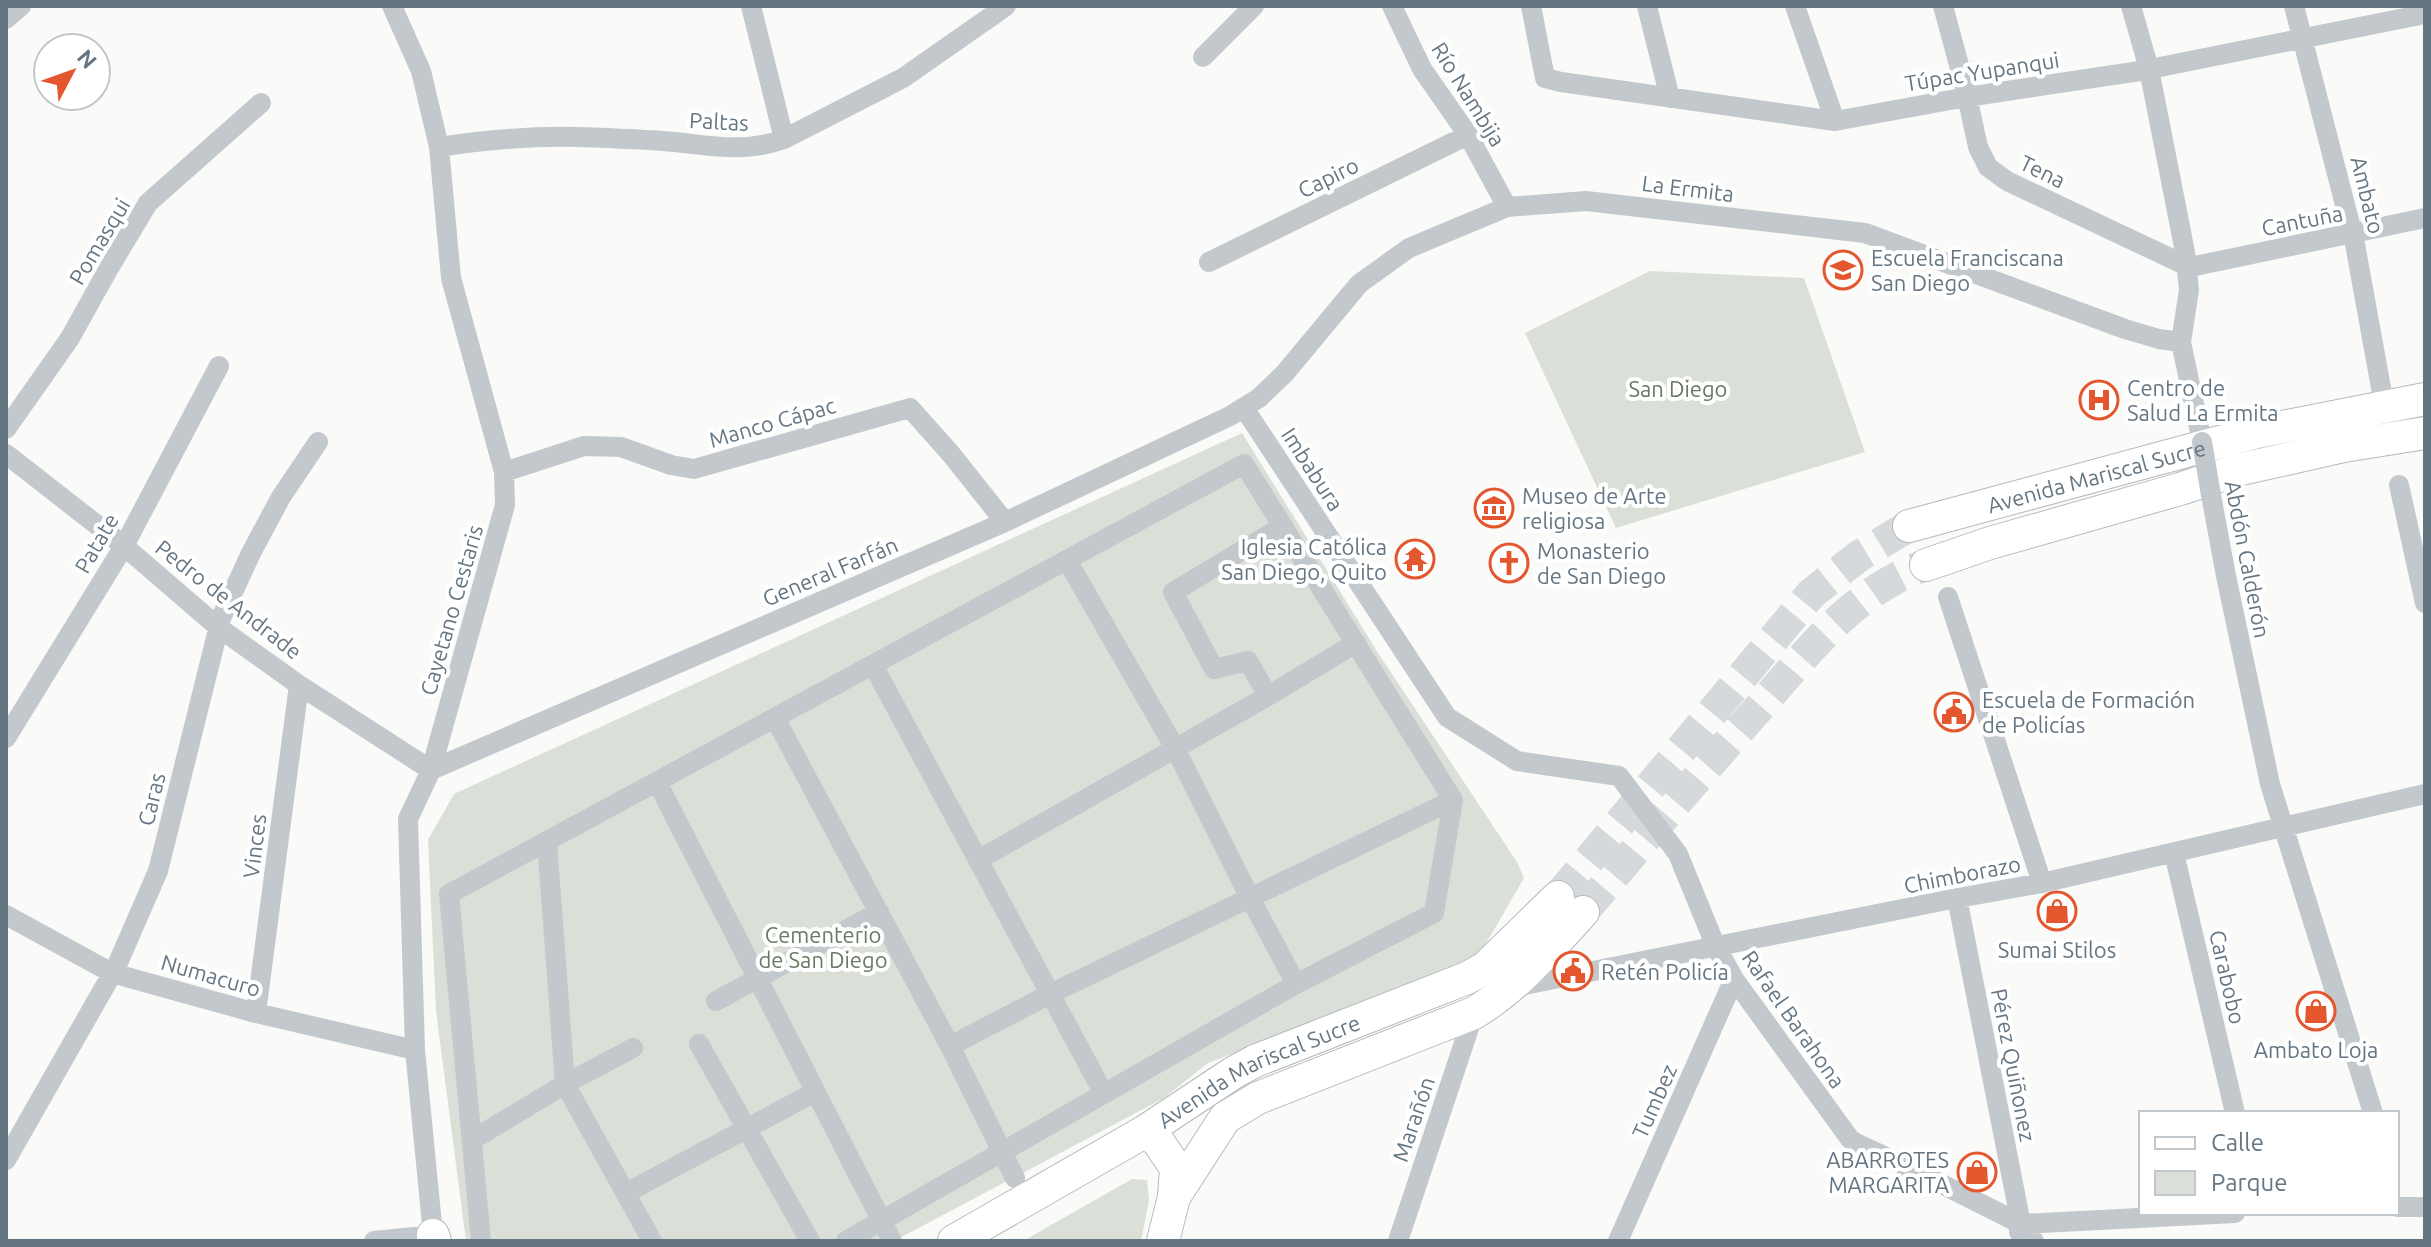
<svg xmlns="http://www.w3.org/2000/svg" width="2431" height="1247" font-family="Ubuntu,sans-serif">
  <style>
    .green { fill: #dadfd7 }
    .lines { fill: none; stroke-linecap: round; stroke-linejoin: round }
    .primary-tunnel { stroke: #d5d9db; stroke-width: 32; stroke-dasharray: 32 16; stroke-linecap: butt }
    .primary-casing { stroke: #b5babe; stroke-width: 34 }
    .street { stroke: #c3c8cc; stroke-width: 20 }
    .primary { stroke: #fff; stroke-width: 32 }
    .street-bridge { stroke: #c3c8cc; stroke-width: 20 }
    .labels { text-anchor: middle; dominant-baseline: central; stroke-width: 8; stroke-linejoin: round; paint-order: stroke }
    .street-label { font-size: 22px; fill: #657683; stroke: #fff }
    .poi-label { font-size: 22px; fill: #657683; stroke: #fff; text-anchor: start }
    .park-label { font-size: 22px; fill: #687a64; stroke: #fff }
  </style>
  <rect width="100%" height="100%" fill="#fafaf8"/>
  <path class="green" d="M 1650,271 L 1804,278 L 1865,452 L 1616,528 L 1525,333 Z
    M 1242,433 L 1380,656 L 1517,862 L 1524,878 L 1481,952 L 1435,978 L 1208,1063 L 1164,1098 L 894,1241 L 466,1241 L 436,1011 L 428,840 L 454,794 Z
    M 1132,1179 L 1147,1180 L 1149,1201 L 1141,1241 L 1023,1241 Z"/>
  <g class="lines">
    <path class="primary-tunnel" d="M 1558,897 L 1811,594 L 1859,556 L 1909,526
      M 1583,912 C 1638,847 1693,782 1750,718 C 1801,661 1850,591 1926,565"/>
    <defs>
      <g id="primary">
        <path id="s1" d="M 1909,526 L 2257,432 L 2425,399"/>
        <path d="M 1926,565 L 1990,543 L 2180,489 L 2237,470 L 2344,446 L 2425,433"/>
        <path d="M 1144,1132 L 1157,1140 L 1176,1168 L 1174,1197"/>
        <path d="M 433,1235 L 435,1241"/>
        <path id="s2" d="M 954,1241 L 1144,1132 L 1233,1073 L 1255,1061 L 1467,978 L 1485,968 L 1558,897"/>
        <path d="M 1163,1241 L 1174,1197 L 1225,1118 L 1258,1098 L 1474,1013 C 1516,988 1551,947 1583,912"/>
      </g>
    </defs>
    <use href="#primary" class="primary-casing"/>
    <path class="street" d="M 751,6 L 784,139
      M 1392,6 L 1422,69 L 1468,135 L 1507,207
      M 1531,6 L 1545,78 L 1561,82 L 1835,121 L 1967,97 L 2140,71 L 2425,14
      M 1647,6 L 1670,98
      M 1795,6 L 1835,121
      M 1943,6 L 1965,87 L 1978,147 L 1988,167 L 2007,181 L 2187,266 L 2195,266 L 2425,218
      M 2131,6 L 2149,69 L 2185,252 L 2189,290 L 2181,342 L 2202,442
      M 2294,6 L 2355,244 L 2383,399
      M 6,19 L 21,6
      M 1203,57 L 1254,6
      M 439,147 C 484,140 530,136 575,137 C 608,138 642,139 674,142 C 713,146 747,153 784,139 L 903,78 L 1006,6
      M 1209,262 L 1468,135
      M 1244,408 L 1447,717 L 1517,761 L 1619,776 L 1678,854 L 1716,947 L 1734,979 L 1850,1139 L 1856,1143 L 1906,1166 L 2021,1224 L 2034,1241
      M 6,429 L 70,338 L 109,268 L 148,203 L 261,103
      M 6,454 L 124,546 L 218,627 L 299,685 L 431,770
      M 504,472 L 584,446 L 621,447 L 671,465 L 694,469 L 910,408 L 951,454 L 1005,522
      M 2399,485 L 2425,603
      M 2211,495 L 2226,576 L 2270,784 L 2373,1113
      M 1067,560 L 1175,748 L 1250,898 L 1296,984
      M 1948,597 L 2042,883
      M 873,665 L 1103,1092
      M 1268,696 L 1248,661 L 1214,669 L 1173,592 L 1283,526
      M 775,718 L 950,1046 L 1015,1178
      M 6,738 L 124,546 L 219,366
      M 431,770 L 1005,522 L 1230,416 L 1259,398 L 1285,373 L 1359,284 L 1409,248 L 1507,207 L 1586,201 L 1865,233 L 2125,329 L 2159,339 L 2181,342
      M 657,782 L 892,1241
      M 547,842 L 565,1084 L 652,1241
      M 2174,853 L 2235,1113
      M 978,860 L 1268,696 L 1356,643
      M 1957,898 L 2021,1224 L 2019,1232
      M 6,915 L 112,973 L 256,1013 L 415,1050
      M 1514,987 L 1947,900 L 2042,883 L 2425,794
      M 716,1001 L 879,912
      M 256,1013 L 299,685
      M 699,1044 L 810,1241
      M 950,1046 L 1050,994 L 1453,800
      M 472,1140 L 565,1084 L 633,1048
      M 6,1160 L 117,965 L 158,871 L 221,618 L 251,553 L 281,497 L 318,442
      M 626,1193 L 815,1092
      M 2397,1207 L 2425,1207
      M 2021,1224 L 2235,1213
      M 374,1241 L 433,1235 L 415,1050 L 408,819 L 431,770 L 505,505 L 504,472 L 451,278 L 439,147 L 421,71 L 392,6
      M 481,1241 L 449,894 L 1244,464 L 1453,800 L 1434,913 L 1296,984 L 846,1241
      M 1398,1241 L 1474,1013
      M 1618,1241 L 1734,979"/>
    <use href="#primary" class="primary"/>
    <path class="street-bridge" d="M 2202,442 L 2211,495"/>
  </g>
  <defs>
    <symbol id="school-ring" viewBox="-11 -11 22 22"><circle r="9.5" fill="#fff" stroke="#e4572e" stroke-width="1.5"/><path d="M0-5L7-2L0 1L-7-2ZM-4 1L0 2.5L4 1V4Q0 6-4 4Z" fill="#e4572e"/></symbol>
    <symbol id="hospital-ring" viewBox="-11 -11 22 22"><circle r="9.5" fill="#fff" stroke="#e4572e" stroke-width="1.5"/><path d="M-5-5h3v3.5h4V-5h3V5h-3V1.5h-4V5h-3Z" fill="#e4572e"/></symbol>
    <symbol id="museum-ring" viewBox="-11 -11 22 22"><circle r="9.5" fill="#fff" stroke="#e4572e" stroke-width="1.5"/><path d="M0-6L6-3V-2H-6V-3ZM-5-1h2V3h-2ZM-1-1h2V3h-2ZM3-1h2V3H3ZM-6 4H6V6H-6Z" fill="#e4572e"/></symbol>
    <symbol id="temple-ring" viewBox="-11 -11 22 22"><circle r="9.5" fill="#fff" stroke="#e4572e" stroke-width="1.5"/><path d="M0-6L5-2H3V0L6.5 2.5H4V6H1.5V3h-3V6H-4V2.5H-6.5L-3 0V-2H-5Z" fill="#e4572e"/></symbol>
    <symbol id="church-ring" viewBox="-11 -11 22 22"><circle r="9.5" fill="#fff" stroke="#e4572e" stroke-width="1.5"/><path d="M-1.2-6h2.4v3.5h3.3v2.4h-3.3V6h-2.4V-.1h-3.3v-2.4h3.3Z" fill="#e4572e"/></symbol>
    <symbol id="civic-ring" viewBox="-11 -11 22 22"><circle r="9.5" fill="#fff" stroke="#e4572e" stroke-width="1.5"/><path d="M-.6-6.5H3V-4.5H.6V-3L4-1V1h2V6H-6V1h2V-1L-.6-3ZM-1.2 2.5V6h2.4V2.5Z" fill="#e4572e"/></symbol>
    <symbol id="shop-ring" viewBox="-11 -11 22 22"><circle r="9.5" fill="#fff" stroke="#e4572e" stroke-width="1.5"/><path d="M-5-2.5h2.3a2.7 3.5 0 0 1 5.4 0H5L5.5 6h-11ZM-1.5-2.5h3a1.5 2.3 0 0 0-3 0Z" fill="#e4572e"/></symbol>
  </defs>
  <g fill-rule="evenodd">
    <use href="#school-ring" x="1821" y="248" width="44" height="44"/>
    <use href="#hospital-ring" x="2077" y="378" width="44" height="44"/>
    <use href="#museum-ring" x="1472" y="486" width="44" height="44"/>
    <use href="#temple-ring" x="1393" y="537" width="44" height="44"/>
    <use href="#church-ring" x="1487" y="541" width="44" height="44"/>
    <use href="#civic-ring" x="1932" y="690" width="44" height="44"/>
    <use href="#shop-ring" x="2035" y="889" width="44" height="44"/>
    <use href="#civic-ring" x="1551" y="949" width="44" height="44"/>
    <use href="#shop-ring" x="2294" y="989" width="44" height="44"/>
    <use href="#shop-ring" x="1955" y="1150" width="44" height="44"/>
  </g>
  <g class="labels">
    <g class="street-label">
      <text transform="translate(1982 71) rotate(-9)">Túpac Yupanqui</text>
      <text transform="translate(1469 94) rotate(58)">Río Nambija</text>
      <text transform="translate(719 121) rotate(3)">Paltas</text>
      <text transform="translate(2043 171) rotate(26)">Tena</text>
      <text transform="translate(1328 177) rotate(-26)">Capiro</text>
      <text transform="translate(1688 188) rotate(7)">La Ermita</text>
      <text transform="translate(2368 195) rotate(76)">Ambato</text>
      <text transform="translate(2302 220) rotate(-11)">Cantuña</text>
      <text transform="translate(99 241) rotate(-59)">Pomasqui</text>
      <text transform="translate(772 422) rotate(-16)">Manco Cápac</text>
      <text transform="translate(1313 469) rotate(57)">Imbabura</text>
      <text stroke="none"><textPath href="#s1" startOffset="194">Avenida Mariscal Sucre</textPath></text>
      <text transform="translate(96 543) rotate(-60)">Patate</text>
      <text transform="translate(2248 559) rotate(79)">Abdón Calderón</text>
      <text transform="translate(830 571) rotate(-23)">General Farfán</text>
      <text transform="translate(229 599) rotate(38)">Pedro de Andrade</text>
      <text transform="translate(451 610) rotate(-74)">Cayetano Cestaris</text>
      <text transform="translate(151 799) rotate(-76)">Caras</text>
      <text transform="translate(254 846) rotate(-83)">Vinces</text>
      <text transform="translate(1962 874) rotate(-11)">Chimborazo</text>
      <text transform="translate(211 975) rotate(16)">Numacuro</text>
      <text transform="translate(2228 977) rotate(77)">Carabobo</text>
      <text transform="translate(1794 1019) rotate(55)">Rafael Barahona</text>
      <text transform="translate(2014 1065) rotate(79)">Pérez Quiñonez</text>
      <text stroke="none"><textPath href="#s2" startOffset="350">Avenida Mariscal Sucre</textPath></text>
      <text transform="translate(1654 1101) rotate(-66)">Tumbez</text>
      <text transform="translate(1413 1119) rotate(-71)">Marañón</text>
    </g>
    <g class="poi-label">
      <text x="1871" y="257">Escuela Franciscana<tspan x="1871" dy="25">San Diego</tspan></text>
      <text x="2127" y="387">Centro de<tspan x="2127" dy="25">Salud La Ermita</tspan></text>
      <text x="1522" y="495">Museo de Arte<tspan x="1522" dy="25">religiosa</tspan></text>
      <text x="1387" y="546" text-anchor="end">Iglesia Católica<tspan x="1387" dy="25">San Diego, Quito</tspan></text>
      <text x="1537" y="550">Monasterio<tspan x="1537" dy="25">de San Diego</tspan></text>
      <text x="1982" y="699">Escuela de Formación<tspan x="1982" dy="25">de Policías</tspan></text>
      <text x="2057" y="949" text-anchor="middle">Sumai Stilos</text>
      <text x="1601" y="971">Retén Policía</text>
      <text x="2316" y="1049" text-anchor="middle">Ambato Loja</text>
      <text x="1949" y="1159" text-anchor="end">ABARROTES<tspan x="1949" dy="25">MARGARITA</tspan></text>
    </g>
    <g class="park-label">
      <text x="1678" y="388">San Diego</text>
      <text x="823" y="934">Cementerio<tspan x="823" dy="25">de San Diego</tspan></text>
    </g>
  </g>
  <rect width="2431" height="1247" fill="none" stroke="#657683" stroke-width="16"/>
  <rect x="2139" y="1111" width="260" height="104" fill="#ffffff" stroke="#c1c8cd" stroke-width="2"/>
  <rect x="2155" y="1137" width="40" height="12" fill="#ffffff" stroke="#c1c8cd" stroke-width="2"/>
  <text x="2211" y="1151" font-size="24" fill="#657683">Calle</text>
  <rect x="2155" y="1171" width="40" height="24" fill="#dadfd7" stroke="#c1c8cd" stroke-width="2"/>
  <text x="2211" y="1191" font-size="24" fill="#657683">Parque</text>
  <g transform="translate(72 72) rotate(49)"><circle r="38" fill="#ffffff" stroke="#c1c8cd" stroke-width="2"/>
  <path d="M0-6L14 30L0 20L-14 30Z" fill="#e4572e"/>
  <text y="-12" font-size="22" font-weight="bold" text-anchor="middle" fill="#657683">N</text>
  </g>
</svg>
